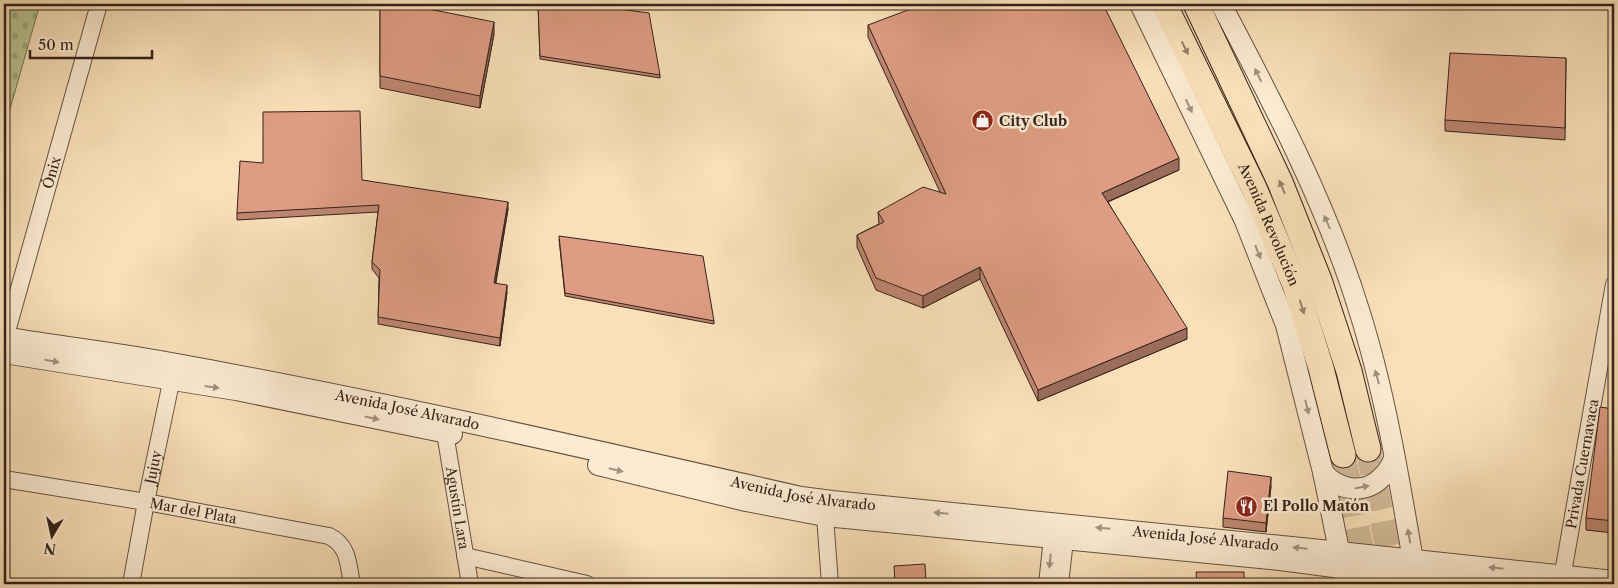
<svg xmlns="http://www.w3.org/2000/svg" width="1618" height="588" font-family="'Libre Caslon Text',serif">
  <style>
    .cemetery { fill: url(#cemetery-stones); stroke: #767256 }
    .lines { fill: none; stroke-linecap: round; stroke-linejoin: round }
    .primary-tunnel { stroke: #d2ba99; stroke-width: 25; stroke-dasharray: 25 12; stroke-linecap: butt }
    .minor-casing { stroke: #655242; stroke-width: 18 }
    .tertiary-casing { stroke: #655242; stroke-width: 22 }
    .primary-casing { stroke: #34221b; stroke-width: 27 }
    .minor { stroke: #fbebd2; stroke-width: 16 }
    .tertiary { stroke: #fbebd2; stroke-width: 20 }
    .primary { stroke: #f9e0b9; stroke-width: 25 }
    .wall { fill: #be8671; stroke: #34221b }
    .shaded-wall { fill: #9b6d5c; stroke: #34221b }
    .building { fill: #dd9c83; stroke: #34221b }
    .oneway { fill: #96816a }
    .oneway2 { fill: #a19180 }
    .labels { text-anchor: middle; dominant-baseline: central; stroke-width: 5; stroke-linejoin: round; paint-order: stroke }
    .poi-label { font-size: 14px; font-weight: bold; fill: #34221b; stroke: #fbebd2; text-anchor: start }
    .street-label { font-size: 14px; fill: #34221b; stroke: #fbebd2 }
  </style>
  <defs>
    <pattern id="cemetery-stones" width="16" height="16" patternUnits="userSpaceOnUse" patternTransform="scale(1.25)"><rect width="16" height="16" fill="#b9c392"/><path d="M2 7V4a2 2 0 0 1 4 0v3zM10 15v-3a2 2 0 0 1 4 0v3z" fill="#a0a77d"/></pattern>
  </defs>
  <rect width="100%" height="100%" fill="#f9e0b9"/>
  <filter id="stains"><feTurbulence type="fractalNoise" baseFrequency=".004" numOctaves="4"/><feColorMatrix values="0 0 0 0 .2 0 0 0 0 .09 0 0 0 0 .02 0 0 0 .5 -.17"/></filter>
  <radialGradient id="worn" r=".72"><stop offset=".6" stop-color="#630" stop-opacity="0"/><stop offset="1" stop-color="#630" stop-opacity=".3"/></radialGradient>
  <path class="cemetery" d="M 4,4 L 40,4 L 4,130 Z"/>
  <g class="lines">
    <path class="primary-tunnel" d="M 1368,449 L 1395,584
      M 1343,455 L 1368,584"/>
    <defs>
      <g id="minor">
        <path id="s1" d="M 4,342 L 99,4"/>
        <path id="s2" d="M 445,433 L 470,584"/>
        <path id="s3" d="M 4,479 L 146,502 L 329,536 C 349,546 348,564 352,584"/>
        <path d="M 825,516 L 830,584"/>
        <path d="M 465,556 L 587,584"/>
        <path id="s4" d="M 131,584 L 146,502 L 174,368"/>
        <path d="M 1047,584 L 1052,538"/>
        <path d="M 1060,584 L 1065,540"/>
        <path id="s5" d="M 1561,584 L 1614,284"/>
      </g>
      <g id="tertiary">
        <path d="M 1140,4 L 1245,221 L 1286,325 L 1323,472 L 1346,584"/>
        <path d="M 1221,4 C 1273,103 1326,203 1359,310 C 1386,395 1400,485 1415,572"/>
        <path id="s6" d="M 4,337 C 62,347 120,353 177,364 C 386,402 594,450 801,497 L 832,501 L 1311,549 L 1614,581"/>
        <path d="M 4,353 L 236,390 L 452,434"/>
        <path d="M 598,465 L 746,501 L 825,516 L 1280,560 L 1357,570 L 1499,584"/>
        <path d="M 1323,472 C 1337,490 1364,495 1381,478 C 1387,473 1391,466 1394,459"/>
      </g>
      <g id="primary">
        <path id="s7" d="M 1164,4 L 1254,188 L 1295,285 L 1321,368 L 1343,455"/>
        <path d="M 1196,4 L 1280,182 L 1319,280 L 1349,371 L 1368,449"/>
      </g>
    </defs>
    <use href="#minor" class="minor-casing"/>
    <use href="#tertiary" class="tertiary-casing"/>
    <use href="#primary" class="primary-casing"/>
    <use href="#minor" class="minor"/>
    <use href="#tertiary" class="tertiary"/>
    <use href="#primary" class="primary"/>
  </g>
  <path class="wall" d="M 380,4 L 494,34 L 480,108 L 380,88 Z
    M 538,4 L 660,75 L 660,78 L 540,59 Z
    M 868,25 L 1179,170 L 1108,202 L 1187,339 L 1038,401 L 980,279 L 923,308 L 876,290 L 857,247 L 857,235 L 879,224 L 878,212 L 940,192 L 868,37 Z
    M 1566,58 L 1565,140 L 1445,131 L 1445,120 Z
    M 362,180 L 508,209 L 496,283 L 507,292 L 500,346 L 378,324 L 379,278 L 372,269 L 372,262 L 378,212 L 237,220 L 237,213 Z
    M 559,239 L 714,321 L 714,324 L 565,296 Z
    M 1614,409 L 1614,533 L 1586,530 L 1586,518 Z
    M 1271,486 L 1266,532 L 1223,527 L 1223,518 Z"/>
  <path class="shaded-wall" d="M 494,22 L 494,34 L 480,108 L 480,96 Z
    M 1179,158 L 1179,170 L 1102,204 L 1102,193 Z
    M 508,202 L 508,209 L 494,291 L 494,283 Z
    M 980,267 L 980,279 L 923,308 L 923,296 Z
    M 507,285 L 507,292 L 500,346 L 500,338 Z
    M 1187,328 L 1187,339 L 1038,401 L 1038,390 Z
    M 1271,477 L 1271,486 L 1266,532 L 1266,523 Z"/>
  <path class="building" d="M 380,4 L 404,4 L 494,22 L 480,96 L 380,76 Z
    M 538,4 L 582,4 L 649,13 L 660,75 L 540,56 Z
    M 924,4 L 994,4 L 1007,9 L 1020,4 L 1103,4 L 1179,158 L 1102,193 L 1187,328 L 1038,390 L 980,267 L 923,296 L 876,278 L 857,235 L 884,222 L 878,212 L 923,187 L 946,194 L 868,25 Z
    M 1450,53 L 1566,58 L 1565,128 L 1445,120 Z
    M 360,111 L 362,180 L 508,202 L 494,283 L 507,285 L 500,338 L 378,317 L 380,270 L 372,262 L 379,205 L 237,213 L 240,161 L 263,163 L 263,112 Z
    M 559,236 L 703,256 L 714,321 L 565,293 Z
    M 1600,407 L 1614,409 L 1614,521 L 1586,518 Z
    M 1228,471 L 1271,477 L 1266,523 L 1223,518 Z
    M 925,564 L 926,584 L 895,584 L 894,566 Z
    M 1196,572 L 1244,572 L 1244,584 L 1197,584 Z
    M 1451,580 L 1485,584 L 1451,584 Z"/>
  <defs><path id="oneway-solid" d="M-6-.8H1V-3.2L6.5 0L1 3.2V.8H-6Z" transform="scale(1.25)"/></defs>
  <g class="oneway">
    <use href="#oneway-solid" transform="translate(1185 48) rotate(64)"/>
    <use href="#oneway-solid" transform="translate(1282 187) rotate(-113)"/>
    <use href="#oneway-solid" transform="translate(1302 307) rotate(72)"/>
  </g>
  <g class="oneway2">
    <use href="#oneway-solid" transform="translate(1258 75) rotate(-116)"/>
    <use href="#oneway-solid" transform="translate(1189 106) rotate(65)"/>
    <use href="#oneway-solid" transform="translate(1327 222) rotate(-113)"/>
    <use href="#oneway-solid" transform="translate(1258 252) rotate(68)"/>
    <use href="#oneway-solid" transform="translate(52 361) rotate(10)"/>
    <use href="#oneway-solid" transform="translate(1377 377) rotate(-105)"/>
    <use href="#oneway-solid" transform="translate(212 387) rotate(8)"/>
    <use href="#oneway-solid" transform="translate(1307 407) rotate(76)"/>
    <use href="#oneway-solid" transform="translate(372 418) rotate(12)"/>
    <use href="#oneway-solid" transform="translate(616 470) rotate(13)"/>
    <use href="#oneway-solid" transform="translate(1362 487) rotate(-11)"/>
    <use href="#oneway-solid" transform="translate(941 513) rotate(-175)"/>
    <use href="#oneway-solid" transform="translate(1103 528) rotate(-175)"/>
    <use href="#oneway-solid" transform="translate(1409 536) rotate(-100)"/>
    <use href="#oneway-solid" transform="translate(1300 548) rotate(-174)"/>
    <use href="#oneway-solid" transform="translate(1050 561) rotate(96)"/>
    <use href="#oneway-solid" transform="translate(1496 568) rotate(-174)"/>
  </g>
  <defs>
    <symbol id="shop-disc" viewBox="-11 -11 22 22"><circle r="9.5" fill="#8f2418" stroke="#fbebd2"/><path d="M-5-2.5h2.3a2.7 3.5 0 0 1 5.4 0H5L5.5 6h-11ZM-1.5-2.5h3a1.5 2.3 0 0 0-3 0Z" fill="#fff"/></symbol>
    <symbol id="restaurant-disc" viewBox="-11 -11 22 22"><circle r="9.5" fill="#8f2418" stroke="#fbebd2"/><path d="M-5-6h1v4h1v-4h1v4h1v-4h1v5L-1.5 .5V6h-2V.5L-5-1ZM5-6V6H3V1.5H1.5Q1.5-4 5-6Z" fill="#fff"/></symbol>
  </defs>
  <g fill-rule="evenodd">
    <use href="#shop-disc" x="970" y="108" width="25" height="25"/>
    <use href="#restaurant-disc" x="1234" y="494" width="25" height="25"/>
  </g>
  <g class="labels">
    <g class="poi-label">
      <text x="999" y="121">City Club</text>
      <text x="1263" y="506">El Pollo Matón</text>
    </g>
    <g class="street-label">
      <text stroke="none"><textPath href="#s1" startOffset="176">Ónix</textPath></text>
      <text stroke="none"><textPath href="#s7" startOffset="244">Avenida Revolución</textPath></text>
      <text stroke="none"><textPath href="#s6" startOffset="410">Avenida José Alvarado</textPath></text>
      <text stroke="none"><textPath href="#s5" startOffset="122">Privada Cuernavaca</textPath></text>
      <text stroke="none"><textPath href="#s4" startOffset="119">Jujuy</textPath></text>
      <text stroke="none"><textPath href="#s6" startOffset="815">Avenida José Alvarado</textPath></text>
      <text stroke="none"><textPath href="#s2" startOffset="76">Agustín Lara</textPath></text>
      <text stroke="none"><textPath href="#s3" startOffset="192">Mar del Plata</textPath></text>
      <text stroke="none"><textPath href="#s6" startOffset="1220">Avenida José Alvarado</textPath></text>
    </g>
  </g>
  <rect width="1618" height="588" fill="none" stroke="#f9e0b9" stroke-width="20"/>
  <rect x="5" y="5" width="1608" height="578" fill="none" stroke="#34221b" stroke-width="2.5"/>
  <rect x="10" y="10" width="1598" height="568" fill="none" stroke="#34221b"/>
  <g transform="translate(52 536) rotate(189)" stroke="#fbebd2" stroke-width="4" paint-order="stroke">
  <path d="M0-4L9 19L0 12L-9 19Z" fill="#34221b"/>
  <text y="-8" font-size="14" font-weight="bold" text-anchor="middle" fill="#34221b">N</text>
  </g>
  <path d="M30 50v8h122v-8" fill="none" stroke="#34221b" stroke-width="2.5"/>
  <text x="38" y="50" font-size="15" fill="#34221b" stroke="#fbebd2" stroke-width="4" paint-order="stroke">50 m</text>
  <rect width="100%" height="100%" filter="url(#stains)"/>
  <rect width="100%" height="100%" fill="url(#worn)"/>
</svg>
